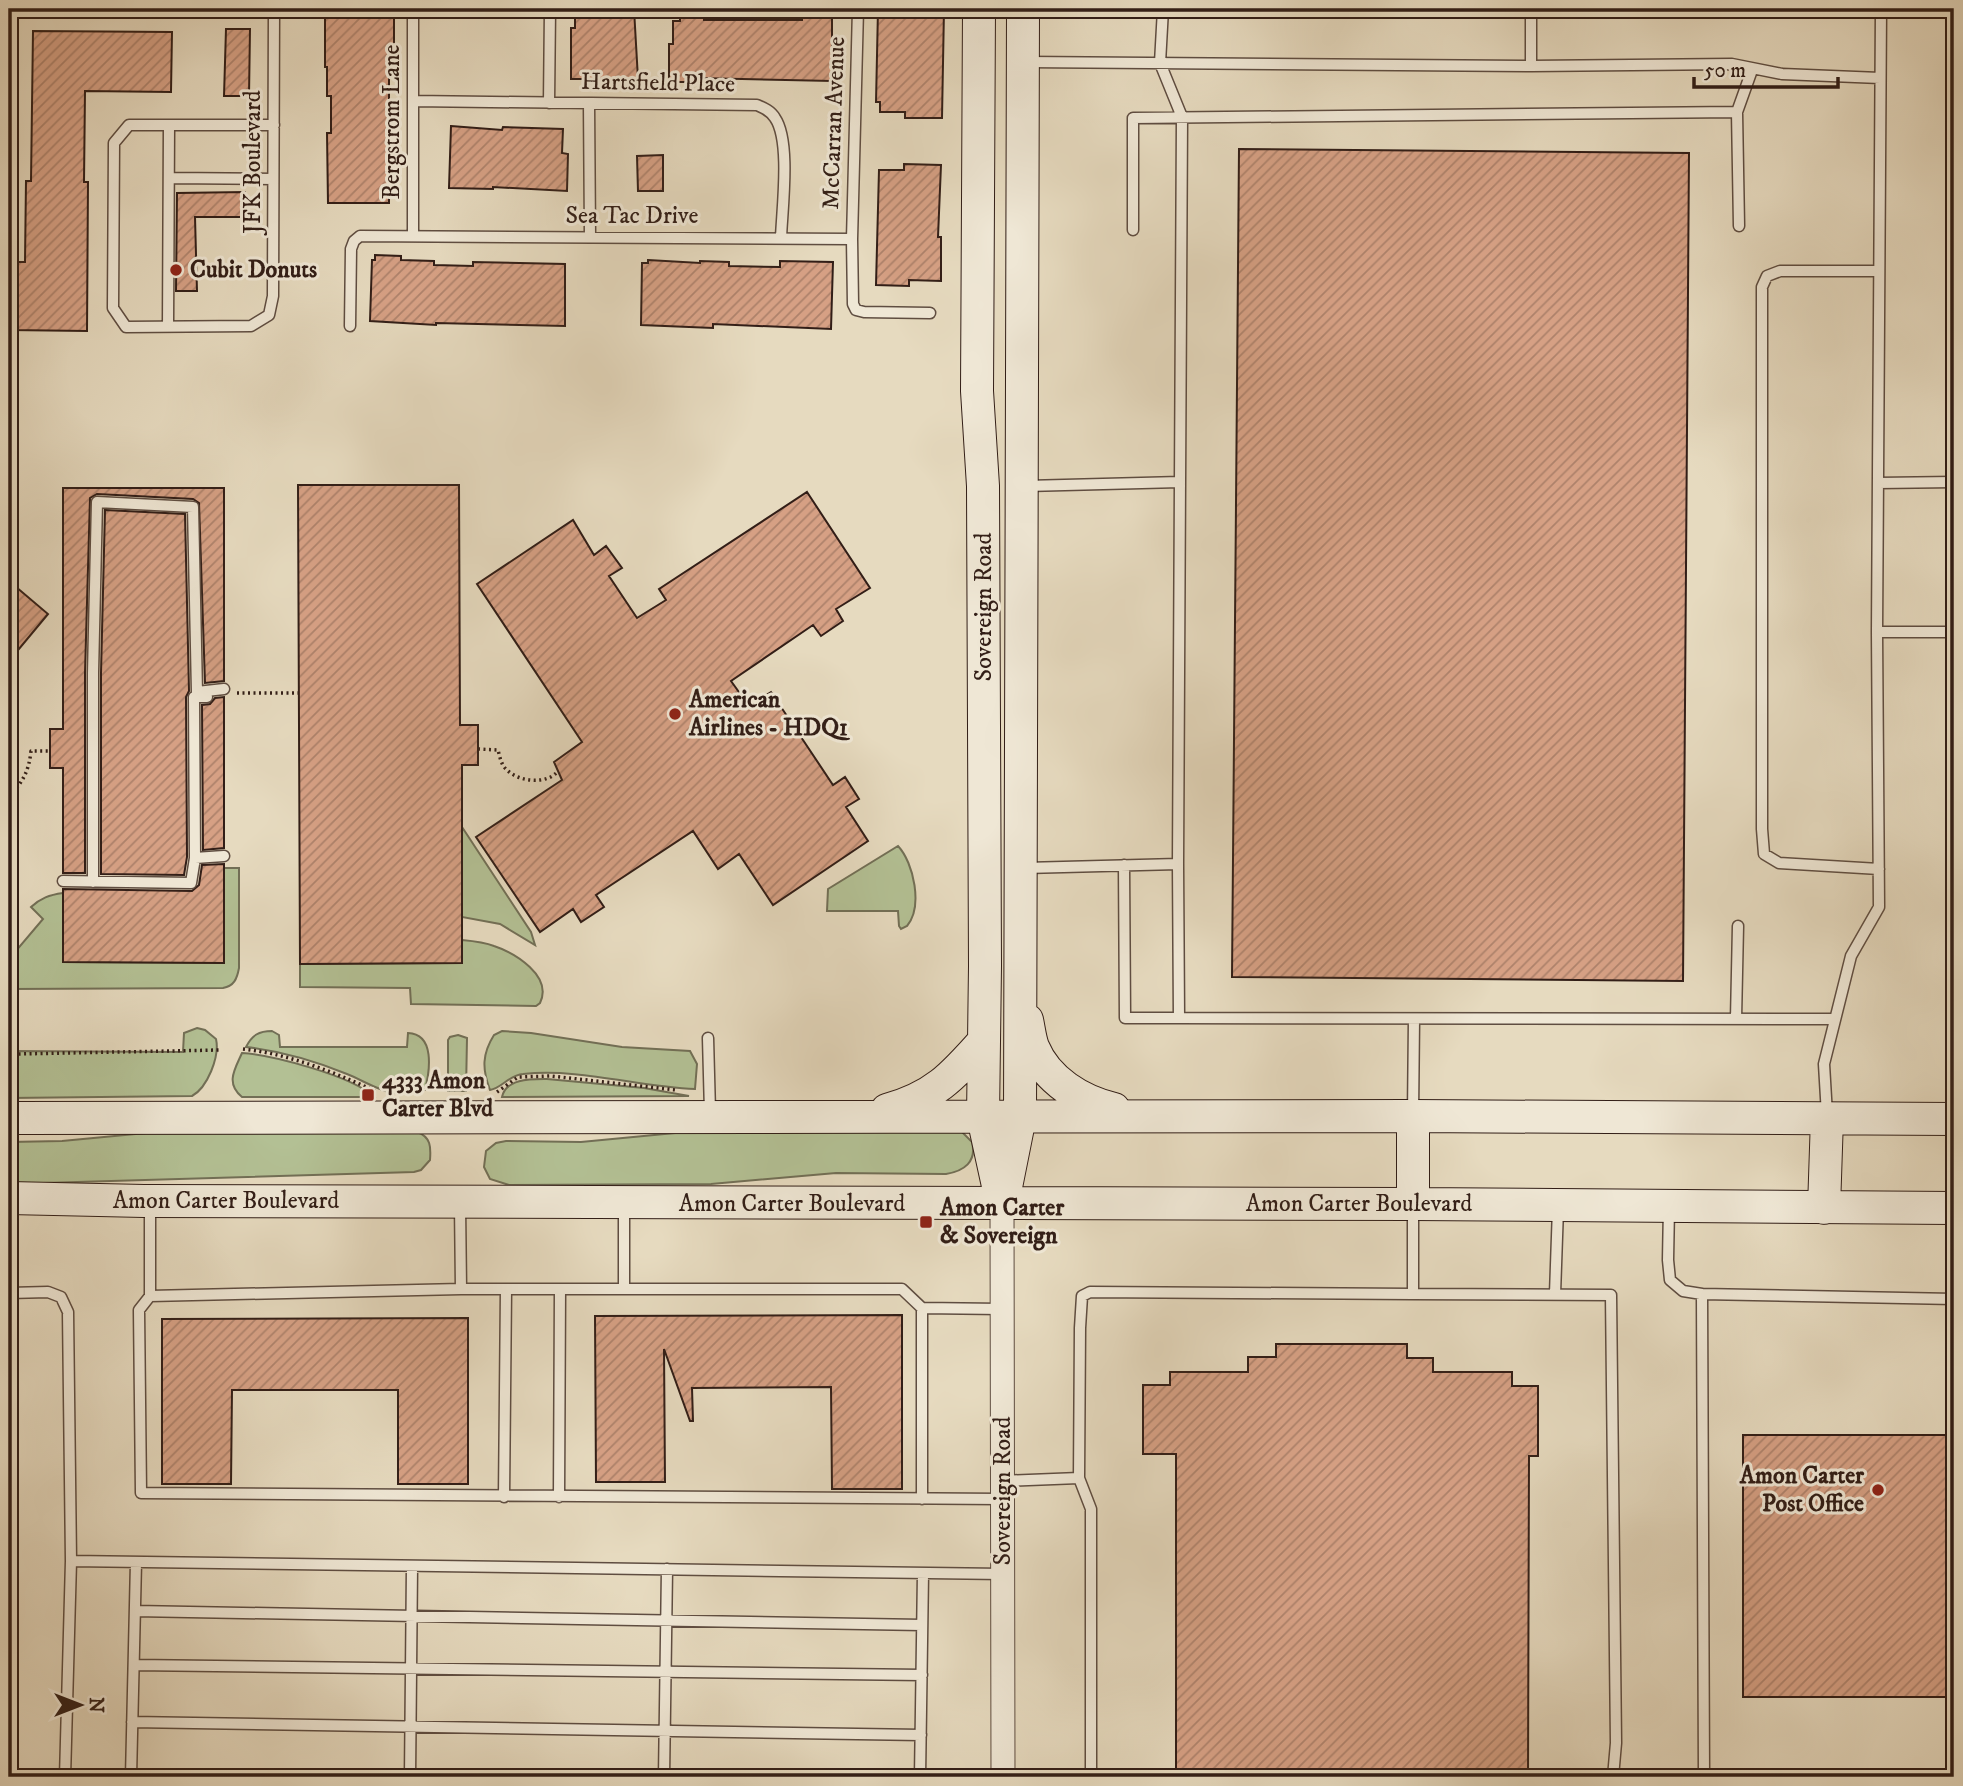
<svg xmlns="http://www.w3.org/2000/svg" width="1963" height="1786" font-family="'IM FELL DW Pica',serif">
  <style>
    .grass { fill: #b3c094; stroke: #726f56; stroke-width: 2 }
    .building { fill: url(#building-hatch); stroke: #321e17; stroke-width: 2 }
    .lines { fill: none; stroke-linecap: round; stroke-linejoin: round }
    .lane-casing { stroke: #5f4d41; stroke-width: 13 }
    .street-casing { stroke: #5f4d41; stroke-width: 25 }
    .secondary-casing { stroke: #321e17; stroke-width: 34 }
    .path { stroke: #321e17; stroke-width: 3.5; stroke-dasharray: 2 3.5; stroke-linecap: butt }
    .lane { stroke: #efe7d5; stroke-width: 10 }
    .street { stroke: #efe7d5; stroke-width: 23 }
    .secondary { stroke: #efe7d5; stroke-width: 32 }
    .poi-dot { fill: #8f2418; stroke: #efe7d5; stroke-width: 2.5 }
    .labels { text-anchor: middle; dominant-baseline: central; stroke-width: 6; stroke-linejoin: round; paint-order: stroke }
    .street-label { font-size: 24px; fill: #321e17; stroke: #efe7d5 }
    .poi-label { font-size: 24px; font-weight: bold; fill: #321e17; stroke: #efe7d5; text-anchor: start }
  </style>
  <defs>
    <pattern id="building-hatch" width="6" height="6" patternUnits="userSpaceOnUse" patternTransform="scale(1.75)"><rect width="6" height="6" fill="#d6a084"/><path d="M-1 1l2-2M0 6l6-6M5 7l2-2" fill="none" stroke="#ae826b"/></pattern>
  </defs>
  <rect width="100%" height="100%" fill="#e6dabf"/>
  <filter id="stains"><feTurbulence type="fractalNoise" baseFrequency=".00286" numOctaves="4"/><feColorMatrix values="0 0 0 0 .2 0 0 0 0 .09 0 0 0 0 .02 0 0 0 .5 -.17"/></filter>
  <radialGradient id="worn" r=".72"><stop offset=".6" stop-color="#630" stop-opacity="0"/><stop offset="1" stop-color="#630" stop-opacity=".3"/></radialGradient>
  <path class="grass" d="M 462,827 L 531,932 L 535,945 L 500,924 L 462,917 Z
    M 898,846 C 914,863 923,907 907,926 L 901,929 L 899,926 L 898,911 L 827,911 L 828,889 Z
    M 224,868 L 239,868 L 239,968 C 237,979 234,986 223,988 L 9,989 L 9,959 L 43,919 L 31,907 C 41,898 49,895 63,893 L 63,962 L 223,963 Z
    M 462,940 C 473,941 484,942 494,946 C 515,953 553,976 540,1003 L 536,1006 L 411,1004 L 410,988 L 300,987 L 300,964 L 461,963 Z
    M 197,1028 L 205,1030 L 216,1039 C 220,1057 207,1088 192,1096 L 9,1098 L 9,1051 L 183,1052 L 184,1033 Z
    M 272,1031 L 279,1035 L 280,1047 L 407,1047 L 408,1033 C 435,1034 430,1070 425,1090 C 414,1090 403,1095 393,1093 C 377,1090 362,1080 347,1074 C 315,1061 280,1051 246,1047 C 252,1035 259,1031 272,1031 Z
    M 502,1031 L 531,1033 L 622,1047 L 690,1051 L 697,1064 L 695,1089 C 638,1087 581,1068 523,1074 C 509,1075 502,1088 490,1090 C 482,1069 482,1054 494,1035 Z
    M 458,1035 L 467,1038 L 466,1091 L 448,1091 L 448,1040 L 450,1037 Z
    M 242,1053 C 272,1055 353,1076 374,1097 L 242,1097 C 225,1083 235,1069 242,1053 Z
    M 547,1079 L 644,1088 L 689,1096 L 502,1097 C 506,1078 532,1079 547,1079 Z
    M 696,1131 L 961,1131 L 972,1142 C 977,1162 964,1171 946,1174 L 836,1173 L 711,1184 L 509,1185 L 490,1179 L 484,1167 L 486,1151 L 496,1143 L 506,1141 L 581,1142 Z
    M 417,1132 C 431,1137 431,1147 430,1160 L 421,1170 L 414,1172 L 9,1184 L 9,1142 L 62,1141 L 146,1133 Z"/>
  <path class="building" d="M 575,9 L 634,9 L 638,79 L 571,79 L 571,28 L 575,28 Z
    M 878,9 L 944,9 L 942,118 L 905,118 L 905,112 L 880,112 L 880,102 L 876,102 Z
    M 325,13 L 394,13 L 394,64 L 389,64 L 389,203 L 328,203 L 327,133 L 331,133 L 331,96 L 327,96 L 327,67 L 325,67 Z
    M 680,16 L 704,16 L 704,20 L 802,20 L 802,17 L 832,17 L 832,81 L 698,78 L 698,82 L 669,82 L 669,44 L 673,44 L 673,21 L 680,21 Z
    M 226,29 L 250,29 L 249,96 L 224,96 Z
    M 33,31 L 172,32 L 171,92 L 85,91 L 84,182 L 88,182 L 87,331 L 9,330 L 9,262 L 25,262 L 26,181 L 31,181 Z
    M 451,126 L 502,130 L 503,127 L 563,129 L 562,153 L 568,154 L 567,191 L 493,187 L 493,189 L 449,188 Z
    M 1239,149 L 1689,153 L 1683,981 L 1232,977 Z
    M 663,155 L 663,191 L 638,191 L 637,156 Z
    M 904,164 L 941,165 L 938,237 L 941,237 L 941,281 L 909,280 L 909,286 L 876,285 L 879,170 L 904,170 Z
    M 245,192 L 245,217 L 195,217 L 197,291 L 176,291 L 177,193 Z
    M 375,255 L 401,256 L 401,260 L 434,261 L 434,265 L 473,266 L 473,262 L 565,264 L 565,326 L 436,323 L 436,325 L 370,321 L 372,260 L 375,260 Z
    M 648,260 L 700,263 L 700,261 L 729,262 L 729,266 L 780,267 L 780,261 L 833,262 L 831,329 L 713,324 L 713,328 L 641,325 L 642,263 L 648,263 Z
    M 298,485 L 459,485 L 460,725 L 478,725 L 478,765 L 462,765 L 462,963 L 300,964 Z
    M 63,488 L 224,488 L 224,681 L 205,683 L 199,503 L 193,499 L 97,494 L 90,498 L 85,673 L 85,873 L 63,873 L 63,768 L 50,768 L 50,729 L 63,729 Z
    M 807,492 L 870,588 L 836,609 L 843,621 L 821,636 L 813,625 L 731,681 L 749,706 L 771,692 L 833,785 L 845,777 L 859,799 L 846,807 L 868,841 L 773,905 L 739,854 L 718,869 L 693,831 L 596,895 L 604,907 L 581,922 L 573,909 L 540,932 L 476,837 L 562,780 L 554,762 L 582,742 L 477,584 L 573,520 L 594,555 L 606,546 L 622,568 L 609,576 L 637,618 L 666,600 L 659,589 Z
    M 105,510 L 185,514 L 189,691 L 186,697 L 187,857 L 184,875 L 101,874 L 101,673 Z
    M 9,581 L 48,614 L 9,661 Z
    M 224,697 L 224,848 L 203,850 L 202,705 L 210,704 L 215,698 Z
    M 224,864 L 224,963 L 63,962 L 63,889 L 192,891 L 199,885 L 202,865 Z
    M 902,1315 L 902,1489 L 832,1489 L 831,1387 L 692,1388 L 693,1421 L 690,1421 L 664,1349 L 665,1482 L 596,1482 L 595,1316 Z
    M 468,1318 L 468,1484 L 398,1484 L 398,1390 L 232,1390 L 231,1484 L 162,1484 L 162,1319 Z
    M 1276,1344 L 1407,1344 L 1407,1358 L 1433,1358 L 1433,1372 L 1512,1372 L 1512,1386 L 1538,1386 L 1538,1456 L 1529,1456 L 1528,1777 L 1176,1777 L 1176,1454 L 1143,1454 L 1143,1385 L 1170,1385 L 1170,1372 L 1248,1372 L 1248,1357 L 1276,1357 Z
    M 1743,1435 L 1954,1435 L 1954,1697 L 1743,1697 Z"/>
  <g class="lines">
    <defs>
      <path id="lane" d="M 858,9 L 852,239 L 853,304 L 856,310 L 864,312 L 930,313
        M 1163,9 L 1160,63 L 1182,117 L 1180,482
        M 1881,9 L 1877,632 L 1954,632
        M 9,14 L 13,9
        M 1026,62 L 1531,66 L 1531,9
        M 1531,66 L 1732,64 L 1782,74 L 1880,78
        M 413,101 L 757,105 C 764,108 771,111 775,118 C 791,141 782,209 781,238
        M 549,103 L 550,9
        M 589,103 L 590,237
        M 1737,112 L 1739,226
        M 274,125 L 129,125 L 114,143 L 113,308 L 126,327 L 251,326 L 269,315 L 273,296 L 274,9
        M 169,178 L 273,179
        M 1133,230 L 1133,118 L 1737,112 L 1752,70
        M 413,235 L 413,9
        M 350,326 L 351,249 L 354,241 L 360,236 L 852,239
        M 168,327 L 169,125
        M 1878,483 L 1954,482
        M 1026,486 L 1180,482 L 1178,864
        M 195,858 L 194,697 L 207,697
        M 1124,865 L 1125,1018 L 1179,1018
        M 1025,868 L 1178,864 L 1179,1018 L 1835,1019
        M 1879,869 L 1779,863 L 1764,854 L 1762,829 L 1762,287 L 1767,276 L 1780,271 L 1879,271
        M 63,881 L 191,883 L 195,858 L 224,856
        M 93,882 L 93,673 L 97,502 L 193,507 L 197,692 L 224,689
        M 1736,1019 L 1738,926
        M 708,1038 L 710,1112
        M 1413,1114 L 1414,1019
        M 1827,1115 L 1824,1064 L 1851,956 L 1879,907 L 1877,632
        M 150,1204 L 150,1296 L 139,1310 L 141,1493 L 1002,1499
        M 460,1205 L 461,1289
        M 624,1206 L 624,1288
        M 1413,1207 L 1413,1294 L 1611,1295 L 1616,1743 L 1613,1777
        M 1669,1207 L 1668,1260 L 1670,1280 L 1683,1291 L 1702,1294
        M 9,1293 L 48,1292 L 61,1297 L 68,1312 L 71,1561
        M 1555,1294 L 1558,1208
        M 150,1296 L 461,1289 L 902,1289 L 922,1308 L 1002,1309
        M 922,1308 L 922,1499
        M 1002,1481 L 1079,1478
        M 504,1497 L 506,1289
        M 559,1497 L 560,1289
        M 135,1611 L 922,1625
        M 134,1665 L 922,1675
        M 132,1722 L 921,1735
        M 9,1776 L 65,1777 L 71,1561 L 1003,1574
        M 65,1777 L 83,1777
        M 131,1777 L 136,1562
        M 410,1777 L 412,1566
        M 664,1777 L 667,1569
        M 920,1777 L 923,1573
        M 1091,1777 L 1091,1509 L 1079,1478 L 1080,1328 L 1082,1296 L 1090,1292 L 1413,1294
        M 1704,1777 L 1702,1294 L 1954,1299"/>
      <path id="street" d="M 1002,1204 L 1003,1777"/>
      <path id="secondary" d="M 979,9 L 977,391 L 983,486 L 985,966 L 983,1117 L 1002,1204
        M 1027,1020 C 1029,1029 1030,1039 1033,1047 C 1047,1081 1081,1101 1114,1109
        M 887,1110 C 934,1097 952,1077 983,1042
        M 1413,1116 L 1413,1204
        M 9,1118 L 1413,1116 L 1954,1119
        M 1005,1192 L 1020,1117 L 1023,9
        M 9,1198 L 144,1201 L 1413,1204 L 1954,1208
        M 1824,1208 L 1827,1118"/>
    </defs>
    <use href="#lane" class="lane-casing"/>
    <use href="#street" class="street-casing"/>
    <use href="#secondary" class="secondary-casing"/>
    <path class="path" d="M 237,693 L 299,693
      M 478,749 L 498,750 C 500,757 501,765 507,770 C 519,782 547,785 558,771
      M 9,796 C 23,783 29,770 31,751 L 50,751
      M 243,1049 C 289,1054 334,1072 377,1092
      M 9,1059 L 17,1054 L 219,1050
      M 497,1092 L 518,1077 L 551,1076 L 676,1090"/>
    <use href="#lane" class="lane"/>
    <use href="#street" class="street"/>
    <use href="#secondary" class="secondary"/>
  </g>
  <g class="poi-dot">
    <circle cx="176" cy="270" r="7"/>
    <circle cx="675" cy="714" r="7"/>
    <rect x="361" y="1088" width="14" height="14" rx="3.5"/>
    <rect x="919" y="1215" width="14" height="14" rx="3.5"/>
    <circle cx="1878" cy="1490" r="7"/>
  </g>
  <g class="labels">
    <g class="street-label">
      <text transform="translate(658 83) rotate(1)">Hartsfield Place</text>
      <text transform="translate(392 122) rotate(-90)">Bergstrom Lane</text>
      <text transform="translate(834 123) rotate(-88)">McCarran Avenue</text>
      <text transform="translate(253 162) rotate(-90)">JFK Boulevard</text>
      <text x="632" y="216">Sea Tac Drive</text>
      <text transform="translate(984 607) rotate(-90)">Sovereign Road</text>
      <text x="226" y="1201">Amon Carter Boulevard</text>
      <text x="792" y="1204">Amon Carter Boulevard</text>
      <text x="1359" y="1204">Amon Carter Boulevard</text>
      <text transform="translate(1003 1491) rotate(-90)">Sovereign Road</text>
    </g>
    <g class="poi-label">
      <text x="190" y="270">Cubit Donuts</text>
      <text x="689" y="700">American<tspan x="689" dy="28">Airlines - HDQ1</tspan></text>
      <text x="382" y="1081">4333 Amon<tspan x="382" dy="28">Carter Blvd</tspan></text>
      <text x="940" y="1208">Amon Carter<tspan x="940" dy="28">&amp; Sovereign</tspan></text>
      <text x="1864" y="1476" text-anchor="end">Amon Carter<tspan x="1864" dy="28">Post Office</tspan></text>
    </g>
  </g>
  <rect width="1963" height="1786" fill="none" stroke="#e6dabf" stroke-width="35"/>
  <rect x="10" y="10" width="1942" height="1765" fill="none" stroke="#321e17" stroke-width="3.5"/>
  <rect x="18" y="18" width="1928" height="1751" fill="none" stroke="#321e17" stroke-width="2"/>
  <g transform="translate(80 1705) rotate(90)" stroke="#efe7d5" stroke-width="5" paint-order="stroke">
  <path d="M0-5L12 26L0 18L-12 26Z" fill="#321e17"/>
  <text y="-10" font-size="19" font-weight="bold" text-anchor="middle" fill="#321e17">N</text>
  </g>
  <path d="M1694 77v10h144v-10" fill="none" stroke="#321e17" stroke-width="3.5"/>
  <text x="1704" y="77" font-size="21" fill="#321e17" stroke="#efe7d5" stroke-width="5" paint-order="stroke">50 m</text>
  <rect width="100%" height="100%" filter="url(#stains)"/>
  <rect width="100%" height="100%" fill="url(#worn)"/>
</svg>
